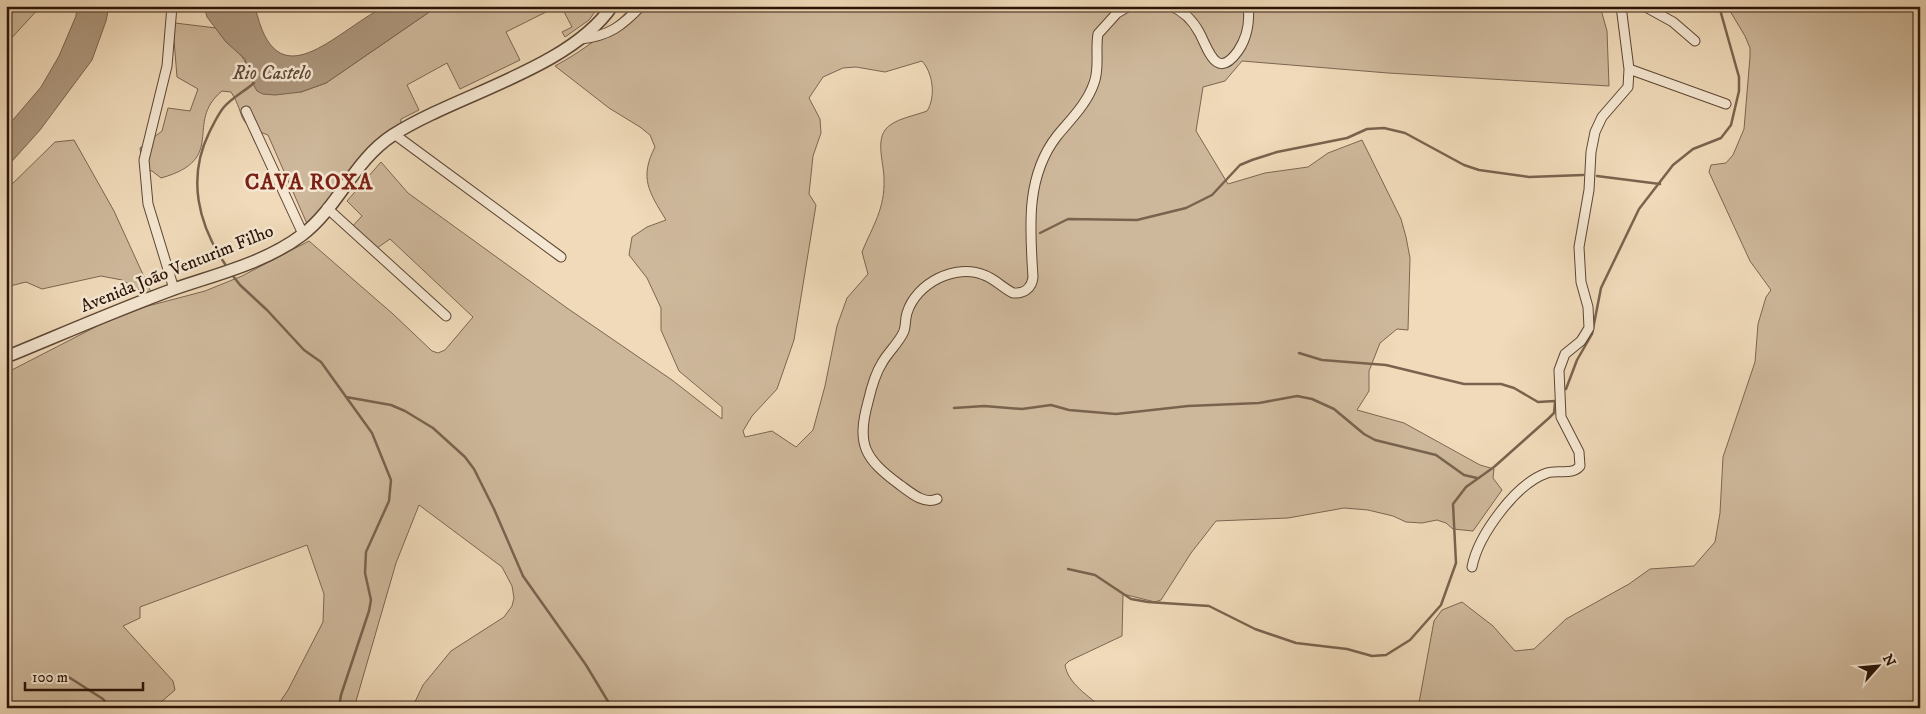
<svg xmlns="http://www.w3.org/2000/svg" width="1926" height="714" font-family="'IM FELL DW Pica',serif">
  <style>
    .green { fill: #ceb89b; stroke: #7c6652; fill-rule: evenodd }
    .water { fill: #ad977d; stroke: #79634e }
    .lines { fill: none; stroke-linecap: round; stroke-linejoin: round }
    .stream { stroke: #79634e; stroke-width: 2.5 }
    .minor-casing { stroke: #5c4634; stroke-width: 11 }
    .tertiary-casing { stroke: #5c4634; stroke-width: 14 }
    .minor { stroke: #f5e7d2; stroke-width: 9 }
    .tertiary { stroke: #f5e7d2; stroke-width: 11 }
    .labels { text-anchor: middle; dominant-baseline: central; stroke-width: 5; stroke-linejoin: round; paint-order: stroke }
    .street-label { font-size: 18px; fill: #2a1408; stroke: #f5e7d2 }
    .water-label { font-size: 19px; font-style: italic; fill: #5e4837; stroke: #f5e7d2 }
    .district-label { font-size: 22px; font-weight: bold; letter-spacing: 1px; fill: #7a1f14; stroke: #f5e7d2 }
  </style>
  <rect width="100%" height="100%" fill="#f0dab9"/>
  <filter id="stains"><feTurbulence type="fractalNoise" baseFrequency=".004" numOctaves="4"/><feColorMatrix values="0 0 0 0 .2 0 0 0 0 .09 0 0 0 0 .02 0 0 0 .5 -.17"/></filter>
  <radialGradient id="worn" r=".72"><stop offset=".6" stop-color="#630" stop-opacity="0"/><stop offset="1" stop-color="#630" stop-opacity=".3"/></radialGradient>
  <path class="green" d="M 6,6 L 41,6 L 6,44 Z
    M 438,6 L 558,6 L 506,32 L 520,60 L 460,89 L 447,63 L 407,85 L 419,110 L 401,119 L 400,131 L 308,226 L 268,135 C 234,123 247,117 231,92 L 222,91 C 183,123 229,159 161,178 L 152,171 L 143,169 L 140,148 L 162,131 L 168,108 L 190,111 L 198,89 L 177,77 L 174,40 L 175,23 L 216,28 C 230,47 247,53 250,78 L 301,92 L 326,83 Z
    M 561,6 L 599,6 L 589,20 L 565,37 L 562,32 L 572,27 Z
    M 632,6 L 1600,6 L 1607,31 L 1609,86 L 1388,73 L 1242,61 L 1225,81 L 1203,87 L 1196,131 L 1228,184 L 1265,173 L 1308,167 L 1328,153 L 1362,140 L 1401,219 L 1406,237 L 1410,258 L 1408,330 L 1397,329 L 1380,343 L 1369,371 L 1369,391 L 1357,410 L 1404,423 L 1480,465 L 1494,469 L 1493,478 L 1502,490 L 1473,531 L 1453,529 L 1446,523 L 1437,520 L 1422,523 L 1406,522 L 1393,516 L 1368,510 L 1344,508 L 1288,518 L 1216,521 L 1191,553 L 1161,600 L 1155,602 L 1123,594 L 1122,636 L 1069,661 L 1065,665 C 1068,684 1089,696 1102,708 L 412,708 L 423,685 L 451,651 L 504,617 L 512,606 L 514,598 L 512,586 L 502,567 L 419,505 L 396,563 L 354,708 L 276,708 L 288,690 L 323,622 L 324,594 L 307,545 L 140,607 L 140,618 L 123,626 L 173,681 L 175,690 L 154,708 L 6,708 L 6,373 L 105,322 L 148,306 L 205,291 L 242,276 L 309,241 L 393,314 L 432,351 L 438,353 L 445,350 L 473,317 L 390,239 L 373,251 L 349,230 L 362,216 L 347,201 L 381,162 L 408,193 L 567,308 L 672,380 L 722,419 L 722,407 L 679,371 L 661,330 L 661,308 L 647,278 L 629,255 L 632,237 L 647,227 L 666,220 C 649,192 639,178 655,147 L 650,135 L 640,127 L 609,108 L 555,66 C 584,50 609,32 632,6 ZM 922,61 C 933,73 936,97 927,111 C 914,116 893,119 885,130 C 876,143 884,164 884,179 C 885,209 873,225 862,252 L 868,274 L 847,298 L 837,326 L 825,386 L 813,430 L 796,447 L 772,431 L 745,437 L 743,431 L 752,416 L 777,389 L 794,340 L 816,205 L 809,194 L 813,156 L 821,133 L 820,119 L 809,98 L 823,77 L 843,68 L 856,67 L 885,72 Z
    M 1727,6 L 1920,6 L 1920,708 L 1418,708 L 1434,621 L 1442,610 L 1462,602 L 1493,626 L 1515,651 L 1534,649 L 1566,619 L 1629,584 L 1650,569 L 1694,566 L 1715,542 L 1720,513 L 1723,457 L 1755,362 L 1758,324 L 1766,297 L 1771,290 L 1750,261 L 1709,172 L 1711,165 L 1726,163 L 1733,155 L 1744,129 L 1750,57 L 1750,48 L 1745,36 Z
    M 74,140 L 114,211 L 151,292 L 144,293 L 122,280 L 101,276 L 42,289 L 26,282 L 6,287 L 6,190 L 55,142 Z"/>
  <path class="water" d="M 77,6 L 109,6 L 106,21 L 92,60 L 40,130 L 6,168 L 6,128 L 41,87 L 59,56 L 76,16 Z
    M 204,6 L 255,6 C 276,104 334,32 384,7 C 394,3 425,6 438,6 L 326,83 L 301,92 L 275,95 L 263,94 L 257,91 L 250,78 L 245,59 L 226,42 L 207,17 Z"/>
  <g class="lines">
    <path class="stream" d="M 1597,176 L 1660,184
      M 1040,233 L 1068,219 L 1137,220 L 1186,208 L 1212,195 L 1240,165 L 1252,160 L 1277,152 L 1347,138 L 1367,129 L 1384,128 L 1405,133 L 1464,165 L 1479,170 L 1529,177 L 1583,175
      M 225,264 C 198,224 187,178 209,133 C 213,125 218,114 224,107 C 233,97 245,91 254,83
      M 233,276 L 240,285 L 267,310 L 304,350 L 321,362 L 372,433 L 391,480 L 389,501 L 366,552 L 365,573 L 371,600 L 369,611 L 341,695 L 339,708
      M 1299,353 L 1322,360 L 1386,365 L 1464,384 L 1501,384 L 1514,388 L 1538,402 L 1555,401
      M 1566,389 L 1577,360 L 1592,334 L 1601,288 L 1639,209 L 1673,165 L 1693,149 L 1721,138 L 1731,125 L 1739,91 L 1739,77 L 1719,6
      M 346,397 L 391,405 L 405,411 L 433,428 L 465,457 L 474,469 L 494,509 L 523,576 L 586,665 L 612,708
      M 954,408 L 984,406 L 1022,409 L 1051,405 L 1069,410 L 1116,414 L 1188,406 L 1259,403 L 1297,396 L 1312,399 L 1334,409 L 1364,434 L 1375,440 L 1436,455 L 1464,475 L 1477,478
      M 1068,569 L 1095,575 L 1131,599 L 1148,602 L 1209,606 L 1255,629 L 1296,643 L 1347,649 L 1372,656 L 1386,655 L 1410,640 L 1441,605 L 1456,563 L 1453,504 L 1466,487 L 1494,467 L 1549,418 L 1554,413 L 1555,402
      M 67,676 L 103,699 L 110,708"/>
    <defs>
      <path id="minor" d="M 172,6 L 167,66 L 144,160 L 148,204 L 174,289
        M 1171,6 C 1183,11 1193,21 1199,32 C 1208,48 1216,82 1238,51 C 1247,38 1250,21 1248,6
        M 1621,6 L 1629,69 L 1726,104
        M 1644,6 L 1673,22 L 1695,41
        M 581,39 C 609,36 622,26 641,6
        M 246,111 L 303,234
        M 394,134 L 561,257
        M 327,208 L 446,316
        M 937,499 C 924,505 910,492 900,485 C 865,459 856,445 868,402 C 871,389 875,374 882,363 C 888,352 899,343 904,331 C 906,325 905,319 907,313 C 916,283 956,263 984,275 C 995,279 1003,288 1013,293 C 1024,294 1032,288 1033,277 C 1030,229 1025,177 1057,136 C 1070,120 1087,104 1094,83 C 1100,68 1095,50 1098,34 L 1117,13 L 1129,6
        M 1472,567 C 1478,536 1515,484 1547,473 C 1558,469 1572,476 1580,466 L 1579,452 L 1561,417 L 1559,370 L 1565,354 L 1581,341 L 1589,328 L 1588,307 L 1581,282 L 1579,247 L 1589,190 L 1591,152 L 1595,132 L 1602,117 L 1628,87 L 1629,69"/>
      <path id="tertiary" d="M 6,357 C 62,334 117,310 174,289 C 217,274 265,263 302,235 C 338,208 354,160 393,135 C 457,94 569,69 612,6"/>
    </defs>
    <use href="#minor" class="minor-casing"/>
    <use href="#tertiary" class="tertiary-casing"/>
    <use href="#minor" class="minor"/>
    <use href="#tertiary" class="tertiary"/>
  </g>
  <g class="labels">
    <g class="street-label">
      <text transform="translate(177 269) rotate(-22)">Avenida João Venturim Filho</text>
    </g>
    <g class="water-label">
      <text x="272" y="73">Rio Castelo</text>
    </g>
    <g class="district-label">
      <text x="309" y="182">CAVA ROXA</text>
    </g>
  </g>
  <rect width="1926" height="714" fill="none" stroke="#f0dab9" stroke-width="25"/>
  <rect x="8" y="8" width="1911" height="699" fill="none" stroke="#2a1408" stroke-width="2.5"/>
  <rect x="12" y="12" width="1901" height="689" fill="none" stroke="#2a1408"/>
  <g transform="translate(1878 666) rotate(63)" stroke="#f5e7d2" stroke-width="4" paint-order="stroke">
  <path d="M0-4L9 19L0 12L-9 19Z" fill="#2a1408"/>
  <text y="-8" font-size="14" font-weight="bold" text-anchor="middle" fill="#2a1408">N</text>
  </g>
  <path d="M25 682v8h118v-8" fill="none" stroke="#2a1408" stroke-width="2.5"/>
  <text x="32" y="682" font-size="15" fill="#2a1408" stroke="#f5e7d2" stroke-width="4" paint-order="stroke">100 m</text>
  <rect width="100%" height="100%" filter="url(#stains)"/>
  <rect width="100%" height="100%" fill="url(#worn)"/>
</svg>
